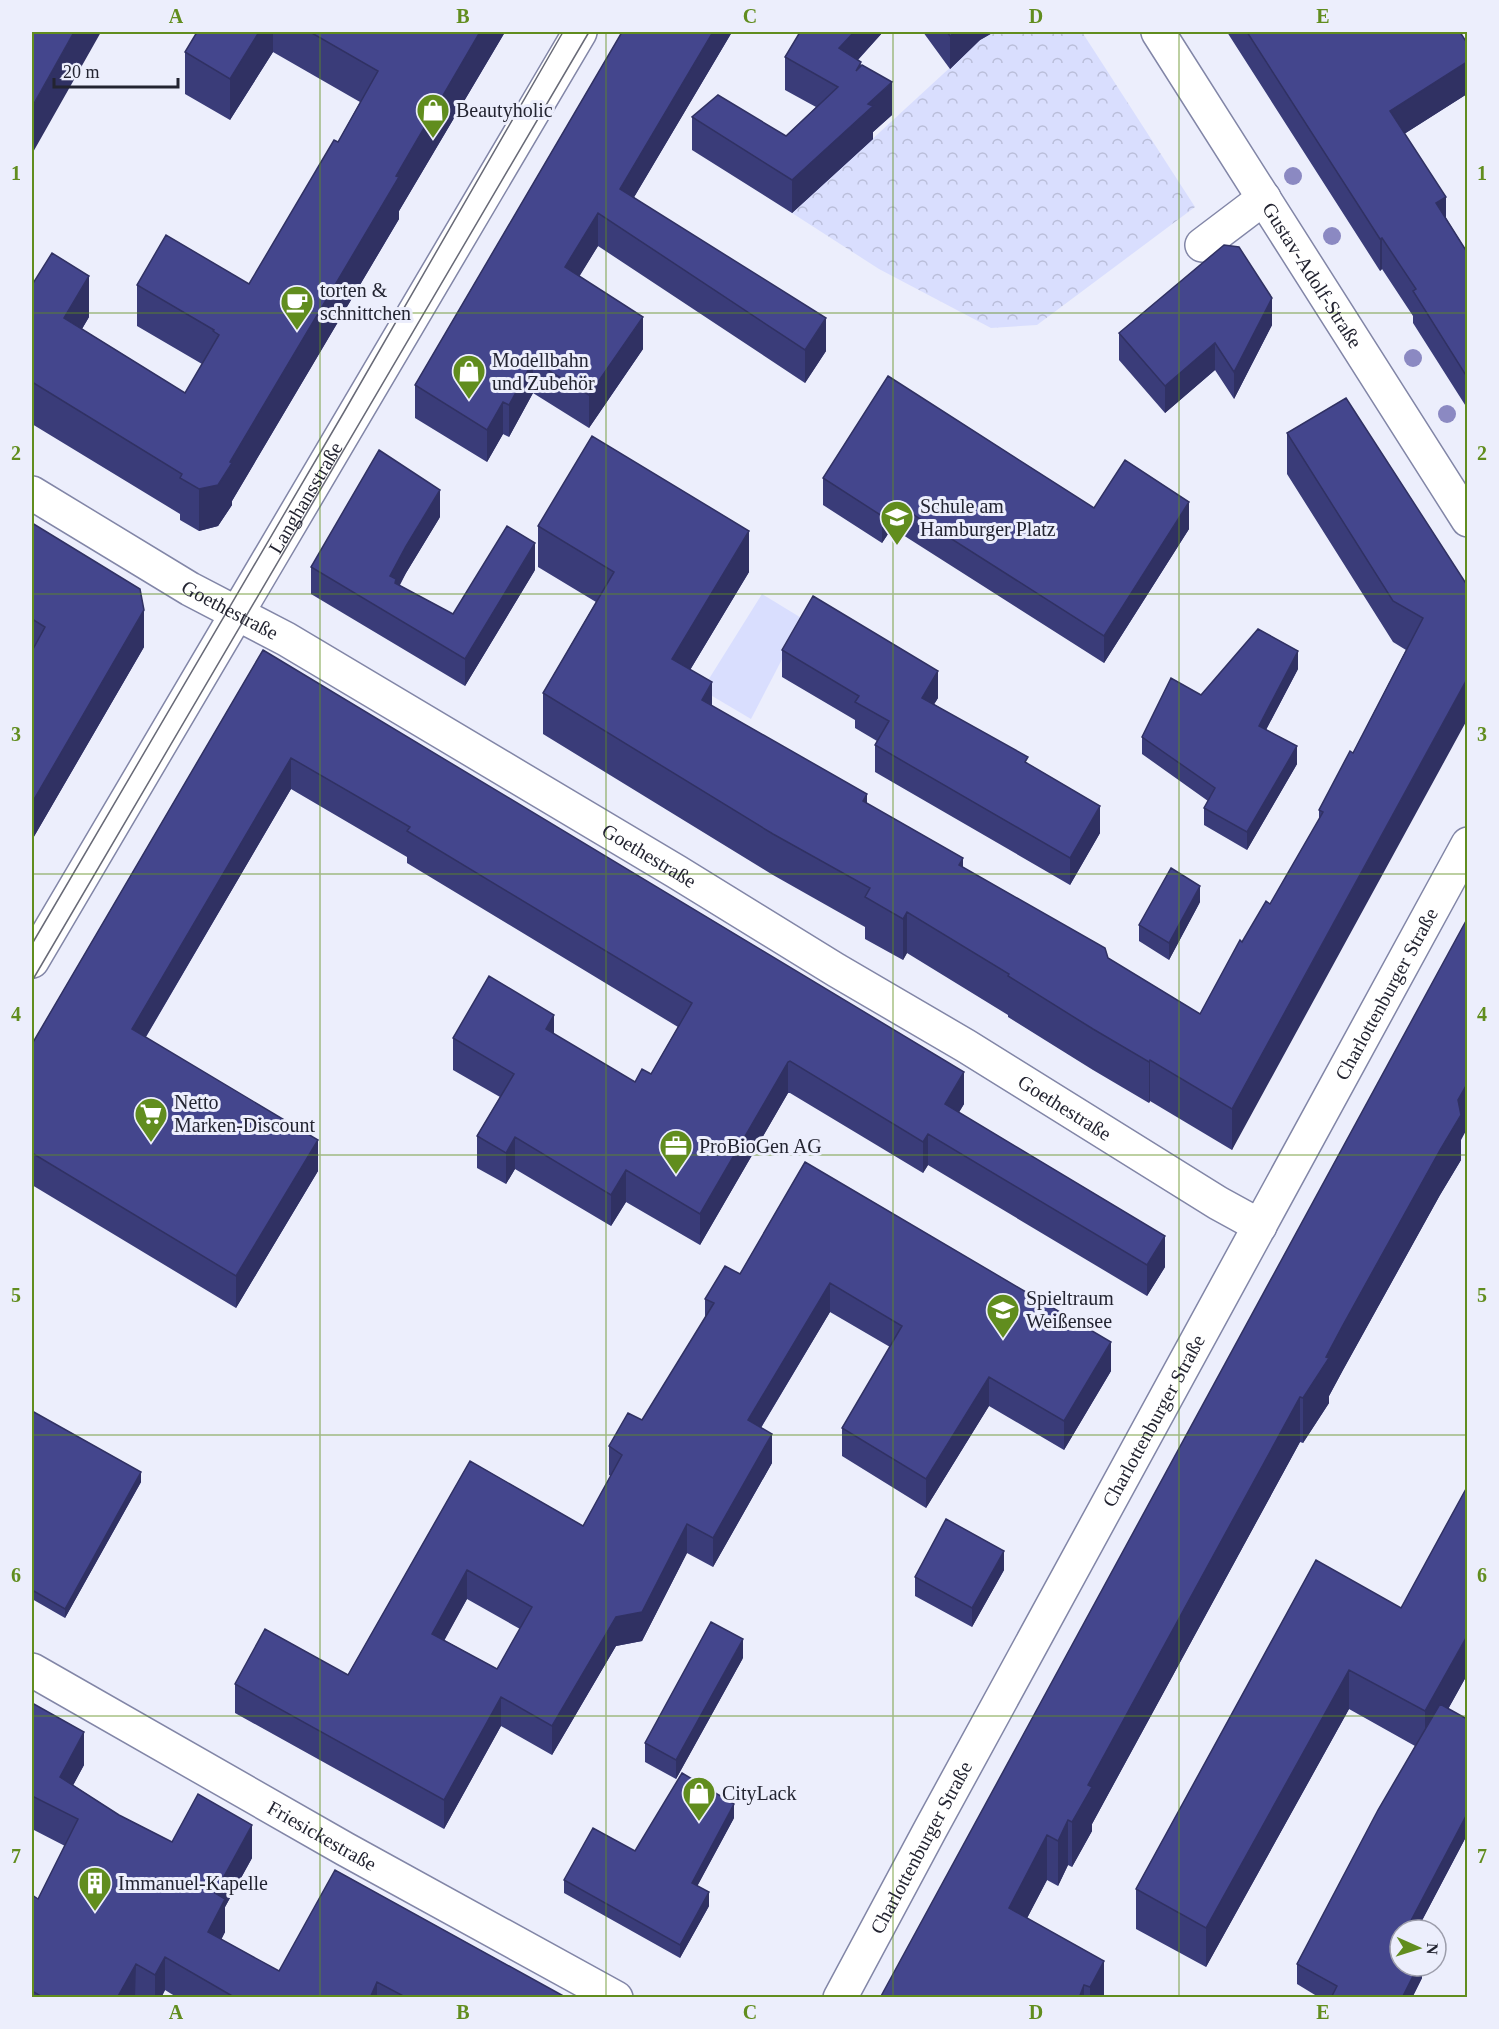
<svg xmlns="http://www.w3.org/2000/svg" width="1499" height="2029" font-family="Georgia,serif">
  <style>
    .green { fill: #d9defe }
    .forest { fill: url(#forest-crowns) }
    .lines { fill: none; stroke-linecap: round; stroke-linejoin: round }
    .minor-casing { stroke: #8286a7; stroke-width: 36 }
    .minor { stroke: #fff; stroke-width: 33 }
    .tram { stroke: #686a77; stroke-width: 1.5 }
    .tree { fill: #8b89c2 }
    .wall { fill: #3a3c79; fill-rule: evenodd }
    .shaded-wall { fill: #303163 }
    .building { fill: #44468d; stroke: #303163; stroke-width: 1.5; fill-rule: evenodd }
    .grid { fill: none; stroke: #618d1e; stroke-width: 1.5; stroke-opacity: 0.55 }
    .labels { text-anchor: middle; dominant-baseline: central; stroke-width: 6; stroke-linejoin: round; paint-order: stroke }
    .poi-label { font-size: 20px; fill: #232431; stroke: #eceefc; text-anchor: start }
    .street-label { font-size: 20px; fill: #232431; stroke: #eceefc }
    .neatline { fill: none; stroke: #618d1e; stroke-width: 2 }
    .grid-label { font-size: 20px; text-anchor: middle; font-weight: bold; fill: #618d1e }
  </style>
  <defs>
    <pattern id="forest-crowns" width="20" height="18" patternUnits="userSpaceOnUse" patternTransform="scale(1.5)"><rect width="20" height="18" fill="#d9defe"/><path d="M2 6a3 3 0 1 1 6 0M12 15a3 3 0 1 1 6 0" fill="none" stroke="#babeda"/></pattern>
  </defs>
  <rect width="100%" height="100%" fill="#eceefc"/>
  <path class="green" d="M 762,594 L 803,619 L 751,719 L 702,690 Z"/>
  <path class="forest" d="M 994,32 L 1082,32 L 1195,207 L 1037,325 L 991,328 L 879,269 L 792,213 L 980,40 Z"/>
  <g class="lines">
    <defs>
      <g id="minor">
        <path id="s1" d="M 1158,32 L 1468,520"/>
        <path d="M 1202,245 L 1264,198"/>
        <path id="s2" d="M 32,493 L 190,589 L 286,639 L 677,872 L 836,970 L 966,1046 L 1218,1203 L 1260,1226"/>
        <path id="s3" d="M 32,961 L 580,32"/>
        <path id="s4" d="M 32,1670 L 345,1849 L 616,1998"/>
        <path id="s5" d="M 840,1998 L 930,1830 L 1468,844"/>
      </g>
    </defs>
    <use href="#minor" class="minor-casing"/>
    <use href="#minor" class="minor"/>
    <path class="tram" d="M 32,944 L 344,412 L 563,32
      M 32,981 L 589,32"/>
  </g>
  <g class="tree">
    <circle cx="1293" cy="176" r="9"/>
    <circle cx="1332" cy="236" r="9"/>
    <circle cx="1413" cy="358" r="9"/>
    <circle cx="1447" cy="414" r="9"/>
  </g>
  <path class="wall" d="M 197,32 L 505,32 L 399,211 L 399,219 L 232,501 L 232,505 L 218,526 L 199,531 L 180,520 L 180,514 L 32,424 L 32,284 L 89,317 L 82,329 L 185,393 L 202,364 L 137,326 L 137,285 L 249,284 L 338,142 L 360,102 L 273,52 L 230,120 L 185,94 L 185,52 Z
    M 622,32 L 732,32 L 634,197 L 826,351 L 805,383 L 598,246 L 579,276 L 643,349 L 589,428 L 533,393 L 509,437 L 503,434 L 487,462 L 415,418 L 415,385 Z
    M 800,32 L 883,32 L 858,60 L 892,115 L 873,132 L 873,139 L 792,213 L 692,150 L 692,117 L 786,136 L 816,107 L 785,90 L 785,57 Z
    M 923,32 L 994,32 L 980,40 L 950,69 Z
    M 1227,32 L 1460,32 L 1467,94 L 1404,134 L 1446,218 L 1467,252 L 1467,408 L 1413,323 L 1413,316 L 1382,269 L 1380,271 Z
    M 1272,325 L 1234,399 L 1215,370 L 1165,413 L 1119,360 L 1119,333 Z
    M 1287,433 L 1467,585 L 1232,1150 L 1150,1101 L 1149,1103 L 1093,1070 L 1008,1017 L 1008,1015 L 907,953 L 903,960 L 865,939 L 865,927 L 773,875 L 543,734 L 543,693 L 596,602 L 538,567 L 538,526 L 749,572 L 690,670 L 712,706 L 867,803 L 963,867 L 1108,958 L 1200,1014 L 1242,942 L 1270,904 L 1319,820 L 1319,810 L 1353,753 L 1406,650 L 1393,642 L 1287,474 Z
    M 823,478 L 1094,508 L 1189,529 L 1104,663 L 892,528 L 882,543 L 823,505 Z
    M 440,517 L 406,573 L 399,585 L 453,614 L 535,570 L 465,686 L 311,594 L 311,567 Z
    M 32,523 L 144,647 L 32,840 Z
    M 263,650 L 964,1104 L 959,1112 L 1165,1267 L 1147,1296 L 928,1165 L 923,1173 L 790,1093 L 788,1093 L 700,1245 L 626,1202 L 611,1226 L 515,1169 L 506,1184 L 477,1168 L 477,1136 L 500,1097 L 453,1070 L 453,1038 L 554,1034 L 635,1082 L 651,1074 L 678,1027 L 407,863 L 407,857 L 291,789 L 146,1037 L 318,1171 L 236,1308 L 32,1185 L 32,1044 Z
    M 782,650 L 938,698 L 934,704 L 1028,764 L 1100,833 L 1070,885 L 875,772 L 875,745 L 877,741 L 855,728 L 855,720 L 782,677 Z
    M 1298,669 L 1266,730 L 1297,764 L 1247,850 L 1204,825 L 1204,808 L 1208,801 L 1142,754 L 1142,737 L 1201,695 Z
    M 1200,902 L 1169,960 L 1139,941 L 1139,925 Z
    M 1461,1140 L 1461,1160 L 1440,1195 L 1343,1370 L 1329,1396 L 1329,1403 L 1303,1443 L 1300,1442 L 1092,1824 L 1092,1831 L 1072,1867 L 1068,1865 L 1058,1886 L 1047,1880 L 1027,1918 L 1104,1998 L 880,1998 Z
    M 805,1162 L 1111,1371 L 1064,1450 L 989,1406 L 926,1508 L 842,1456 L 842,1428 L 890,1347 L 830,1312 L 761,1428 L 772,1463 L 713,1567 L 687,1553 L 642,1641 L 616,1646 L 552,1755 L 501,1726 L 444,1829 L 235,1713 L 235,1684 L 348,1675 L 470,1461 L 583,1526 L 611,1476 L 609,1475 L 609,1446 L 642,1420 L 705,1318 L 705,1299 L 740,1274 ZM 467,1599 L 520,1629 L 497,1669 L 444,1640 Z
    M 32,1411 L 141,1482 L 65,1618 L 32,1599 Z
    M 1316,1560 L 1467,1675 L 1448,1709 L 1467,1835 L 1417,1930 L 1400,1930 L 1400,1966 L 1422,1966 L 1422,1978 L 1412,1998 L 1320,1998 L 1297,1984 L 1297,1964 L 1415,1746 L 1349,1709 L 1206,1967 L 1136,1929 L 1136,1889 Z
    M 1004,1570 L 972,1627 L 915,1596 L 915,1577 Z
    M 743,1658 L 676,1779 L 645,1762 L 645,1743 Z
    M 32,1703 L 84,1765 L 73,1785 L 119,1815 L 172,1842 L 252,1858 L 225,1907 L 225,1932 L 221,1940 L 279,1971 L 567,1998 L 178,1998 L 165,1990 L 161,1998 L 32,1998 L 32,1895 L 38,1899 L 65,1846 L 32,1829 Z
    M 734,1818 L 697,1886 L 709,1906 L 680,1958 L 564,1893 L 564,1880 L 635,1851 Z"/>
  <path class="shaded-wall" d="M 74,32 L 101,32 L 32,154 L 32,107 Z
    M 259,32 L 273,32 L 273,52 L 230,120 L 230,79 Z
    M 480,32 L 505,32 L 399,211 L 399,219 L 232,501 L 232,505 L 218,526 L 199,531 L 199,489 L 230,462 Z
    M 713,32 L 732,32 L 620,221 L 620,189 Z
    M 854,32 L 883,32 L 839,80 L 839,48 Z
    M 955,32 L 994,32 L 980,40 L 950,69 L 950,36 Z
    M 1467,62 L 1467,94 L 1390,143 L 1390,111 Z
    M 892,82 L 892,115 L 873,132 L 873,139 L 792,213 L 792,180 L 868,104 Z
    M 1446,197 L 1446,229 L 1436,203 Z
    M 598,213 L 598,246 L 565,300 L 565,267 Z
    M 1382,238 L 1382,269 L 1380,271 L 1380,239 Z
    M 89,276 L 89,317 L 64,359 L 64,318 Z
    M 1272,298 L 1272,325 L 1234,399 L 1234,372 Z
    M 643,317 L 643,349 L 589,428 L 589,395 Z
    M 826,318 L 826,351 L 805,383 L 805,350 Z
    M 1215,343 L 1215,370 L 1165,413 L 1165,386 Z
    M 533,361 L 533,393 L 509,437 L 509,405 Z
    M 503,402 L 503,434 L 487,462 L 487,430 Z
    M 440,490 L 440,517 L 406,573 L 396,593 L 390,576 L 406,546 Z
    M 892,501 L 892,528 L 882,543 L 882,516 Z
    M 1189,502 L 1189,529 L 1104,663 L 1104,636 Z
    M 749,531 L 749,572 L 672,700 L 672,659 Z
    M 535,543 L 535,570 L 465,686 L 465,659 Z
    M 144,610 L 144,647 L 32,840 L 32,803 Z
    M 1298,651 L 1298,669 L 1259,743 L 1259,726 Z
    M 938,671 L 938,698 L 922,724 L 922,698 Z
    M 1467,679 L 1467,720 L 1232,1150 L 1232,1109 Z
    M 712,682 L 712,724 L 702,700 Z
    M 1297,746 L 1297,764 L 1247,850 L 1247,832 Z
    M 291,758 L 291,789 L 132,1060 L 132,1029 Z
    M 867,794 L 867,835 L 863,801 Z
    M 1100,806 L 1100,833 L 1070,885 L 1070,858 Z
    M 963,858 L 963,899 L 959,865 Z
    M 1200,886 L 1200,902 L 1169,960 L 1169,943 Z
    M 907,912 L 907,953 L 903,960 L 903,919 Z
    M 554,1015 L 554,1046 L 546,1029 Z
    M 1150,1060 L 1150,1101 L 1149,1103 L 1149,1062 Z
    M 1467,1060 L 1467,1129 L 1461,1140 L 1461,1160 L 1440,1195 L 1343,1370 L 1329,1396 L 1329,1403 L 1303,1443 L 1303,1398 L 1326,1357 L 1458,1100 Z
    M 788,1062 L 788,1093 L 700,1245 L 700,1214 Z
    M 964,1072 L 964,1104 L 945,1136 L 945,1104 Z
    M 928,1134 L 928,1165 L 923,1173 L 923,1142 Z
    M 515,1137 L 515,1169 L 506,1184 L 506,1153 Z
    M 318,1140 L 318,1171 L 236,1308 L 236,1276 Z
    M 626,1170 L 626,1202 L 611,1226 L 611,1195 Z
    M 1165,1236 L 1165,1267 L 1147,1296 L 1147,1265 Z
    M 830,1283 L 830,1312 L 748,1449 L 748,1420 Z
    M 1111,1342 L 1111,1371 L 1064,1450 L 1064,1421 Z
    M 989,1377 L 989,1406 L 926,1508 L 926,1479 Z
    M 1300,1397 L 1300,1442 L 1092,1824 L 1092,1831 L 1072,1867 L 1072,1822 L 1088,1785 Z
    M 772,1434 L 772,1463 L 713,1567 L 713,1538 Z
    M 141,1472 L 141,1482 L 65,1618 L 65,1609 Z
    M 687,1524 L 687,1553 L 642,1641 L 616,1646 L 552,1755 L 552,1726 L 616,1617 Z
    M 1004,1551 L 1004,1570 L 972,1627 L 972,1608 Z
    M 467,1570 L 467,1599 L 432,1663 L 432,1634 Z
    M 1467,1636 L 1467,1675 L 1425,1751 L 1425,1711 Z
    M 743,1639 L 743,1658 L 676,1779 L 676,1760 Z
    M 1349,1670 L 1349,1709 L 1206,1967 L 1206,1928 Z
    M 501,1697 L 501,1726 L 444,1829 L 444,1800 Z
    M 84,1732 L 84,1765 L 60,1810 L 60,1777 Z
    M 734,1804 L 734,1818 L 692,1896 L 692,1883 Z
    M 1467,1814 L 1467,1835 L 1417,1930 L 1406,1930 Z
    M 1068,1820 L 1068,1865 L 1058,1886 L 1058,1841 Z
    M 252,1825 L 252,1858 L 225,1907 L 225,1932 L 208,1965 L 208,1932 L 215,1893 Z
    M 1047,1835 L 1047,1880 L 1009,1953 L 1009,1908 Z
    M 709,1892 L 709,1906 L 680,1958 L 680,1945 Z
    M 165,1957 L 165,1990 L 161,1998 L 155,1998 L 155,1975 Z
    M 1104,1961 L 1104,1998 L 1090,1998 L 1090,1987 Z
    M 136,1964 L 135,1998 L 117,1998 Z
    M 1418,1966 L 1422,1966 L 1422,1978 L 1412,1998 L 1402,1998 Z
    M 377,1982 L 377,1998 L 370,1998 Z
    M 1084,1985 L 1084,1998 L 1079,1998 Z"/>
  <path class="building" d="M 32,32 L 74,32 L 32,107 Z
    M 197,32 L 259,32 L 230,79 L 185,52 Z
    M 310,32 L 480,32 L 396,176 L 399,177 L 230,462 L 232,463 L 218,485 L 199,489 L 180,478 L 182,474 L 32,382 L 32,284 L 32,285 L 52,253 L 89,276 L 64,318 L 185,393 L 219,335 L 213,331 L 214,330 L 137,285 L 166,235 L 249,284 L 334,140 L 338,142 L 378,71 Z
    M 622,32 L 713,32 L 620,189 L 826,318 L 805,350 L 598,213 L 565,267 L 643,317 L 589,395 L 533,361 L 509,405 L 503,402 L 487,430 L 415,385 Z
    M 800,32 L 854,32 L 839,48 L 861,62 L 856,71 L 862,65 L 892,82 L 868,104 L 873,106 L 792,180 L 692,117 L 718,95 L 786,136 L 838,87 L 785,57 Z
    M 947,32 L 955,32 L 950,36 Z
    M 1247,32 L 1460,32 L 1467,43 L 1467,62 L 1390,111 L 1446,197 L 1436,203 L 1467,252 L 1467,377 L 1413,291 L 1416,289 L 1382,238 L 1380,239 Z
    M 1224,245 L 1239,247 L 1272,298 L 1234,372 L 1215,343 L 1165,386 L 1119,333 Z
    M 888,376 L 1094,508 L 1125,460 L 1189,502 L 1104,636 L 892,501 L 882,516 L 823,478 Z
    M 1346,398 L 1467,585 L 1467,679 L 1232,1109 L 1150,1060 L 1149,1062 L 1093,1029 L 1008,976 L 1009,974 L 907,912 L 903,919 L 865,897 L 870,888 L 773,834 L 543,693 L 614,572 L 538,526 L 592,436 L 749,531 L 672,659 L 712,682 L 702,700 L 867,794 L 863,801 L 963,858 L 959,865 L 1105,948 L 1108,958 L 1200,1014 L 1240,940 L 1242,942 L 1266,901 L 1270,904 L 1323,812 L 1319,810 L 1350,751 L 1353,753 L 1423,618 L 1393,601 L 1287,433 Z
    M 379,450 L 440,490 L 406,546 L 390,576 L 396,579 L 395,583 L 453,614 L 507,526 L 535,543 L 465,659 L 311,567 Z
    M 32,523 L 140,589 L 144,610 L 32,803 L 32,651 L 45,627 L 32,619 Z
    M 813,596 L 938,671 L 922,698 L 1028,757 L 1025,762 L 1100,806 L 1070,858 L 875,745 L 889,721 L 855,702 L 859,696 L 782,650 Z
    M 1258,629 L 1298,651 L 1259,726 L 1297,746 L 1247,832 L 1204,808 L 1215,788 L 1142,737 L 1171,678 L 1201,695 Z
    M 263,650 L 964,1072 L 945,1104 L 1165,1236 L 1147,1265 L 928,1134 L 923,1142 L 790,1061 L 788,1062 L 700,1214 L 626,1170 L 611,1195 L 515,1137 L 506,1153 L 477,1136 L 514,1074 L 453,1038 L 489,976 L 554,1015 L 546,1029 L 635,1082 L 642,1069 L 651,1074 L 692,1003 L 407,831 L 410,827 L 291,758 L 132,1029 L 318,1140 L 236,1276 L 32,1153 L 32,1044 Z
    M 1171,868 L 1200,886 L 1169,943 L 1139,925 Z
    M 1467,919 L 1467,1084 L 1458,1100 L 1461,1115 L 1440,1150 L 1343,1325 L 1326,1357 L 1329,1358 L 1303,1398 L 1300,1397 L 1088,1785 L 1092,1787 L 1072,1822 L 1068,1820 L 1058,1841 L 1047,1835 L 1009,1908 L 1104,1961 L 1090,1987 L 1084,1985 L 1079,1998 L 880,1998 Z
    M 805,1162 L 1111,1342 L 1064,1421 L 989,1377 L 926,1479 L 842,1428 L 902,1326 L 830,1283 L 748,1420 L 772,1434 L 713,1538 L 687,1524 L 642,1612 L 616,1617 L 552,1726 L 501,1697 L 444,1800 L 235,1684 L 265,1629 L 348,1675 L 470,1461 L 583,1526 L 622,1455 L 609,1446 L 628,1413 L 642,1420 L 714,1303 L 705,1299 L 725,1266 L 740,1274 ZM 467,1570 L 532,1607 L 497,1669 L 432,1634 Z
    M 32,1411 L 141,1472 L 65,1609 L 32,1590 Z
    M 1467,1487 L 1467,1636 L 1425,1711 L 1349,1670 L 1206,1928 L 1136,1889 L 1316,1560 L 1401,1608 Z
    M 946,1519 L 1004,1551 L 972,1608 L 915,1577 Z
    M 711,1622 L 743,1639 L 676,1760 L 645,1743 Z
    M 32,1703 L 84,1732 L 60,1777 L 119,1815 L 172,1842 L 198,1794 L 252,1825 L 215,1893 L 225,1899 L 208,1932 L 279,1971 L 335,1870 L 567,1998 L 407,1998 L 377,1982 L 370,1998 L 233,1998 L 234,1997 L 165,1957 L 155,1975 L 136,1964 L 117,1998 L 44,1998 L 32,1991 L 32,1895 L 38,1899 L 78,1819 L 32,1796 Z
    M 1440,1704 L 1467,1719 L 1467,1814 L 1406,1930 L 1400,1930 L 1400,1941 L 1398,1945 L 1400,1946 L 1400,1966 L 1418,1966 L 1402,1998 L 1331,1998 L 1337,1986 L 1297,1964 L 1378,1810 Z
    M 682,1773 L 734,1804 L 692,1883 L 709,1892 L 680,1945 L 564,1880 L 593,1828 L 635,1851 Z"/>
  <path class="grid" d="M 320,32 L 320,1998M 606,32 L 606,1998M 893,32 L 893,1998M 1179,32 L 1179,1998M 32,313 L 1468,313M 32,594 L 1468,594M 32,874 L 1468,874M 32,1155 L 1468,1155M 32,1435 L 1468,1435M 32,1716 L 1468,1716"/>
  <defs>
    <symbol id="shop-pin" viewBox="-11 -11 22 30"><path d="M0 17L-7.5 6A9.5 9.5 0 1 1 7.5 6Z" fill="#618d1e" stroke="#eceefc"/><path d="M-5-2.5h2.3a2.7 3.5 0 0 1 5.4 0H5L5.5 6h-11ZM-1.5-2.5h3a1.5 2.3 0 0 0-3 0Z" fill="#fff"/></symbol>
    <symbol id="cafe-pin" viewBox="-11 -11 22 30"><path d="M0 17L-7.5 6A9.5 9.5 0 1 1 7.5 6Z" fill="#618d1e" stroke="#eceefc"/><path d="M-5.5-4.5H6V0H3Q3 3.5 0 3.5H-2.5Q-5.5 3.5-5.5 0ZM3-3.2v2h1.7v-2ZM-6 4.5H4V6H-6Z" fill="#fff"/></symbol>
    <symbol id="school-pin" viewBox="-11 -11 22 30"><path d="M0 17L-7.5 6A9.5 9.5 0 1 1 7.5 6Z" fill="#618d1e" stroke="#eceefc"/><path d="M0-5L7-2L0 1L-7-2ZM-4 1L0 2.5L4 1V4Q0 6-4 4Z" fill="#fff"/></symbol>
    <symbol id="supermarket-pin" viewBox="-11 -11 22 30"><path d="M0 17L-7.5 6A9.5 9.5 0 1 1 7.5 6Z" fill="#618d1e" stroke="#eceefc"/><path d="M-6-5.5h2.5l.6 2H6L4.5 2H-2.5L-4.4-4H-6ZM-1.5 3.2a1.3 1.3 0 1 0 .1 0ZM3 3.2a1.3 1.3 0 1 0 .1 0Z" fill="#fff"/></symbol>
    <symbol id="office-pin" viewBox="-11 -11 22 30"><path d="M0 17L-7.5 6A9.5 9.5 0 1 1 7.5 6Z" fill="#618d1e" stroke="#eceefc"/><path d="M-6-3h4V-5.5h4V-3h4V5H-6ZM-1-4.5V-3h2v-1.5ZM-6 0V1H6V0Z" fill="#fff"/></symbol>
    <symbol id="building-pin" viewBox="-11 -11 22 30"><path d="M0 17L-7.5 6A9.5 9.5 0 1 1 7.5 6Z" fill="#618d1e" stroke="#eceefc"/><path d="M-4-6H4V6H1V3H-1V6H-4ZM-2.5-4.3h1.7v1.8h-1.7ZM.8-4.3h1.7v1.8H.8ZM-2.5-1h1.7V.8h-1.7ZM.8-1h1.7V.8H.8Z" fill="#fff"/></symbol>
  </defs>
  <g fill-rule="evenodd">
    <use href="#shop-pin" x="414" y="91" width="38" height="52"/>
    <use href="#cafe-pin" x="278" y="283" width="38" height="52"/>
    <use href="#shop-pin" x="450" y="352" width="38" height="52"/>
    <use href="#school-pin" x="878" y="498" width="38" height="52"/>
    <use href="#supermarket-pin" x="132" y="1095" width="38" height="52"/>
    <use href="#office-pin" x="657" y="1127" width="38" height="52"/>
    <use href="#school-pin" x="984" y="1291" width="38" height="52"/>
    <use href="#shop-pin" x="680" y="1774" width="38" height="52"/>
    <use href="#building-pin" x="76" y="1864" width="38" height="52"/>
  </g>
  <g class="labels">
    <g class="poi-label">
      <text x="456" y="110">Beautyholic</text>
      <text x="320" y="290">torten &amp;<tspan x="320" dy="23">schnittchen</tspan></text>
      <text x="492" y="360">Modellbahn<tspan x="492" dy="23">und Zubehör</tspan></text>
      <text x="920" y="506">Schule am<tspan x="920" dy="23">Hamburger Platz</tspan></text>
      <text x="174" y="1102">Netto<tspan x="174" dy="23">Marken-Discount</tspan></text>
      <text x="699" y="1146">ProBioGen AG</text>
      <text x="1026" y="1298">Spieltraum<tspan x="1026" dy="23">Weißensee</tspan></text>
      <text x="722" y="1793">CityLack</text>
      <text x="118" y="1883">Immanuel-Kapelle</text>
    </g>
    <g class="street-label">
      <text stroke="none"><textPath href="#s1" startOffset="288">Gustav-Adolf-Straße</textPath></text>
      <text stroke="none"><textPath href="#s3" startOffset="538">Langhansstraße</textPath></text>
      <text stroke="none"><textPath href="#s2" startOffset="230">Goethestraße</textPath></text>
      <text stroke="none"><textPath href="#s2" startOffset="716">Goethestraße</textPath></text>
      <text stroke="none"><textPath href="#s5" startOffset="1143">Charlottenburger Straße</textPath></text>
      <text stroke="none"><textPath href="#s2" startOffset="1202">Goethestraße</textPath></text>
      <text stroke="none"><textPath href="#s5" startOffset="657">Charlottenburger Straße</textPath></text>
      <text stroke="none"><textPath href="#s4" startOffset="334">Friesickestraße</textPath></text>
      <text stroke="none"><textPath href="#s5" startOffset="171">Charlottenburger Straße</textPath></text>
    </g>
  </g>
  <rect width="1499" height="2029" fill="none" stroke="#eceefc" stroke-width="66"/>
  <g transform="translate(1418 1948) rotate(93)"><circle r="28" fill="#eceefc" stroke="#9c9dab" stroke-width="1.5"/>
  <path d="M0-4.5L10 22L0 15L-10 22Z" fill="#618d1e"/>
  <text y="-9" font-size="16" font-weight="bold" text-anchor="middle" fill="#232431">N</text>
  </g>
  <path d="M54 78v9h124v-9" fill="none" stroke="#232431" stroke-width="3"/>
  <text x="63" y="78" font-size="18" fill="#232431" stroke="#eceefc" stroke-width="4.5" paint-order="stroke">20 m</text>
  <rect x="33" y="33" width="1433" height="1963" class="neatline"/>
  <g class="grid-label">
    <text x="176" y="23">A</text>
    <text x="463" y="23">B</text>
    <text x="750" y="23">C</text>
    <text x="1036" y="23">D</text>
    <text x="1323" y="23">E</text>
    <text x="16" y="180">1</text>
    <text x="1482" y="180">1</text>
    <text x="16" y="460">2</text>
    <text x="1482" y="460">2</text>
    <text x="16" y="741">3</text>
    <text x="1482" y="741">3</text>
    <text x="16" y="1021">4</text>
    <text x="1482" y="1021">4</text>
    <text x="16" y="1302">5</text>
    <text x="1482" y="1302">5</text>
    <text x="16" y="1582">6</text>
    <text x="1482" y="1582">6</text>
    <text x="16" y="1863">7</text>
    <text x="1482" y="1863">7</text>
    <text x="176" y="2019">A</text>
    <text x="463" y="2019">B</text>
    <text x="750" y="2019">C</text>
    <text x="1036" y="2019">D</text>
    <text x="1323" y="2019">E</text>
  </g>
</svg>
